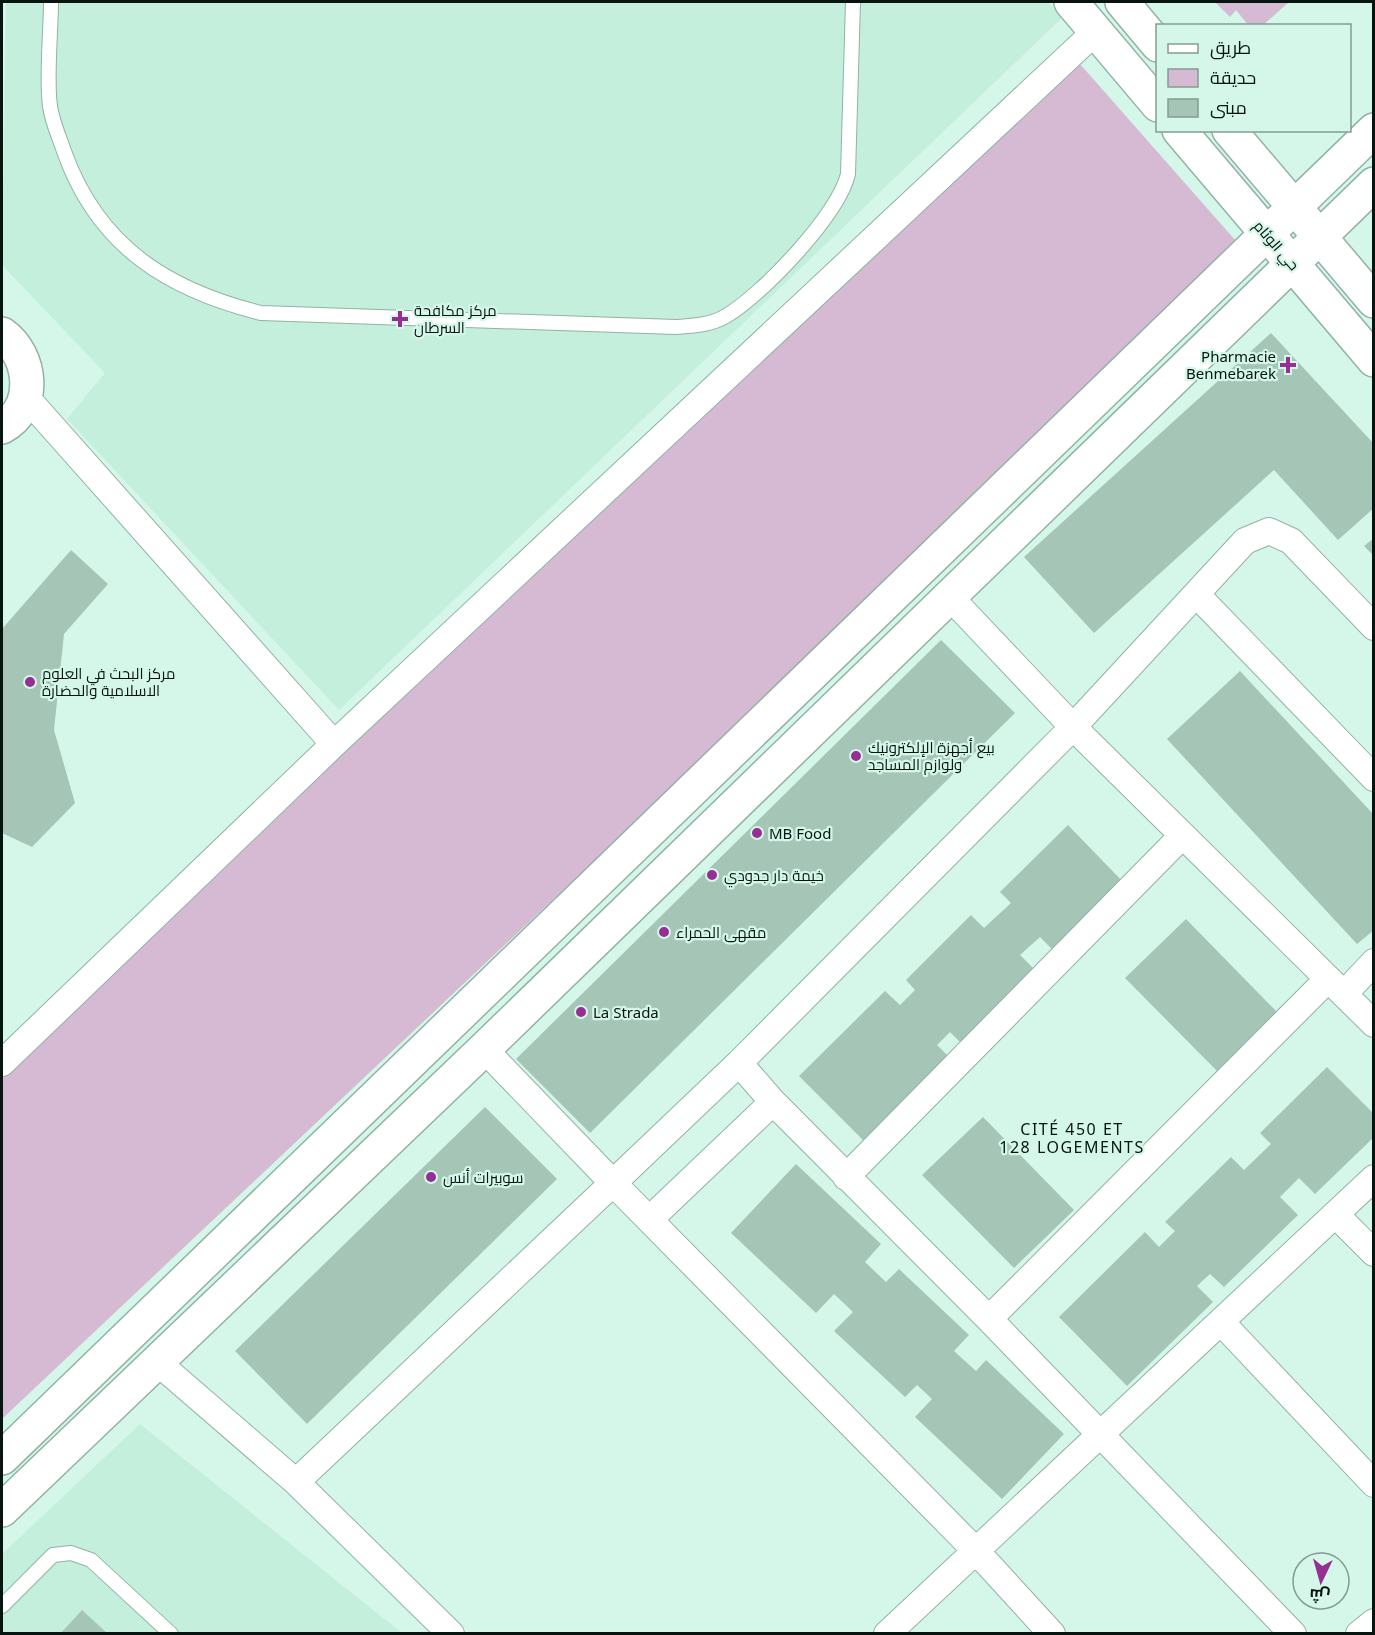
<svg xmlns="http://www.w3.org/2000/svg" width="1375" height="1635" font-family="'Noto Sans',Cairo,sans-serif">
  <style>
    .built { fill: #c4efdc }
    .green { fill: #d6bad4 }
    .building { fill: #a5c5b7 }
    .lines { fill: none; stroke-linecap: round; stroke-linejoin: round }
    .service-casing { stroke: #92b2a4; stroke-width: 16 }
    .minor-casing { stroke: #92b2a4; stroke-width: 28 }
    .tertiary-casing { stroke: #92b2a4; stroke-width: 36 }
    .secondary-casing { stroke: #92b2a4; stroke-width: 36 }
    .service { stroke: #fff; stroke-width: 14 }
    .minor { stroke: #fff; stroke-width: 26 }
    .tertiary { stroke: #fff; stroke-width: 33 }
    .secondary { stroke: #fff; stroke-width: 33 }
    .poi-dot { fill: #952f94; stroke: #d5f7e9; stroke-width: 2 }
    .labels { text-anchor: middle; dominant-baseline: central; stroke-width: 4.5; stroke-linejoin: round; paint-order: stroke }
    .street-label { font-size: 15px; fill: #081410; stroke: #d5f7e9 }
    .poi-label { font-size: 15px; fill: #081410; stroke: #d5f7e9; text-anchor: start }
    .neighbourhood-label { font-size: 16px; letter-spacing: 1.5px; fill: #081410; stroke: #d5f7e9 }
  </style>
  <rect width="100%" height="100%" fill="#d5f7e9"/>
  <path class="built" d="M 6,2 L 1048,2 L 1062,18 L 339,710 L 67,419 L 105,373 L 2,265 Z
    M 140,1424 L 402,1633 L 2,1634 L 2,1554 Z"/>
  <path class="green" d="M 1215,2 L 1289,2 L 1262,26 L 1248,25 L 1236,10 L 1230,17 Z
    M 1080,64 L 1243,249 L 2,1419 L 2,1047 Z"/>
  <path class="building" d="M 1271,333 L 1374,444 L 1374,508 L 1338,540 L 1274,470 L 1094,633 L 1024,557 Z
    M 1374,538 L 1374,556 L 1364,546 Z
    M 71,550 L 108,584 L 64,634 L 54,730 L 75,803 L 32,847 L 2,833 L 2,629 Z
    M 941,640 L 1015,713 L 590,1133 L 516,1059 Z
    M 1240,671 L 1374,815 L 1374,930 L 1357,944 L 1167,739 Z
    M 1068,825 L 1125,884 L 1055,952 L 1040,937 L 1020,955 L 1038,973 L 964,1046 L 950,1032 L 937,1045 L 953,1061 L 867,1144 L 799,1076 L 885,991 L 900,1005 L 915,990 L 906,980 L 971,915 L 984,928 L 1011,903 L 1000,892 Z
    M 1186,919 L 1277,1012 L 1217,1071 L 1125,978 Z
    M 1327,1067 L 1374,1114 L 1374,1137 L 1315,1194 L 1299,1178 L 1280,1197 L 1298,1215 L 1224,1287 L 1210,1274 L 1197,1286 L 1213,1302 L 1127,1386 L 1059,1317 L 1145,1232 L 1159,1247 L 1175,1231 L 1165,1222 L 1231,1157 L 1244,1170 L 1271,1144 L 1260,1133 Z
    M 485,1107 L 557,1179 L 307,1424 L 235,1351 Z
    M 983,1117 L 1074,1210 L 1014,1268 L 922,1175 Z
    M 796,1164 L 881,1244 L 865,1262 L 886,1282 L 899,1269 L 969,1335 L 954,1351 L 976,1371 L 986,1360 L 1064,1434 L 1002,1499 L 915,1417 L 932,1399 L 917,1385 L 905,1397 L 834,1331 L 853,1312 L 834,1294 L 816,1313 L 731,1233 Z
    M 82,1610 L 108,1634 L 60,1634 Z"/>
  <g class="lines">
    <defs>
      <path id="service" d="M 51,2 C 51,31 46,78 50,106 C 52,122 60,139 65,154 C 99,247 168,290 261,313 L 676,327 C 693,326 711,325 726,316 C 762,295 839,214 848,174 L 853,2
        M 2,1606 L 53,1555 L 71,1553 L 91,1560 L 171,1634"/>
      <path id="minor" d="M 25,396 L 334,744
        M 1196,594 L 1374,778
        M 949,596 L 1073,727 L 739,1063 L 613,1183 L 977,1552 L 1052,1634
        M 1374,627 L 1291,541 L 1269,531 L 1245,541 L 1073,727 L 1374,1024
        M 1344,994 L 1374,962
        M 2,1063 L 334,744 L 1095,32
        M 739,1063 L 773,1102 L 989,1319 L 1293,1634
        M 846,1177 L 1182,836
        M 1336,1215 L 1374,1253
        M 650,1219 L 773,1102
        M 989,1319 L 1328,979
        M 1221,1322 L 1374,1484
        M 156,1361 L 296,1482 L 451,1634
        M 296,1482 L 613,1183 L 484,1049
        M 887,1634 L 1374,1178
        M 1359,1634 L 1374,1622"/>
      <path id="tertiary" d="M 1071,2 L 1158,105
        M 1122,2 L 1158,45
        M 1179,130 L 1374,360
        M 1229,130 L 1374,301
        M 2,334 C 32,355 38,408 2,427"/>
      <path id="secondary" d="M 2,1458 L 1374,130
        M 2,1510 L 484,1049 L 1374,184"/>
    </defs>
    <use href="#service" class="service-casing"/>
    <use href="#minor" class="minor-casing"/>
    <use href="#tertiary" class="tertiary-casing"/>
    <use href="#secondary" class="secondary-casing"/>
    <use href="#service" class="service"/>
    <use href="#minor" class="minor"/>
    <use href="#tertiary" class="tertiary"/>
    <use href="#secondary" class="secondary"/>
  </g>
  <g class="poi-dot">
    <path d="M397 310h6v6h6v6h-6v6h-6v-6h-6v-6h6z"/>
    <path d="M1285 356h6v6h6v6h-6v6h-6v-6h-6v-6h6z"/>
    <circle cx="30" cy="682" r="6"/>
    <circle cx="856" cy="756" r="6"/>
    <circle cx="757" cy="833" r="6"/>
    <circle cx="712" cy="875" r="6"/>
    <circle cx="664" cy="932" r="6"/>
    <circle cx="581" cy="1012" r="6"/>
    <circle cx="431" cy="1177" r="6"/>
  </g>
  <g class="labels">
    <g class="street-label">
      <text transform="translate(1277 245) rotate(49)">حي الوئام</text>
    </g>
    <g class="poi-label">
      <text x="414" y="310">مركز مكافحة<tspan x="414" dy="17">السرطان</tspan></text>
      <text x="1276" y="356" text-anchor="end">Pharmacie<tspan x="1276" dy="17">Benmebarek</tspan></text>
      <text x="42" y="673">مركز البحث في العلوم<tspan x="42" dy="17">الاسلامية والحضارة</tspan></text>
      <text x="868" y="747">بيع أجهزة الإلكترونيك<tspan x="868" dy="17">ولوازم المساجد</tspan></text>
      <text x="769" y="833">MB Food</text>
      <text x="724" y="875">خيمة دار جدودي</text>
      <text x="676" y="932">مقهى الحمراء</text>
      <text x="593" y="1012">La Strada</text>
      <text x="443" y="1177">سوبيرات أنس</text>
    </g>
    <g class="neighbourhood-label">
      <text x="1072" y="1129">CITÉ 450 ET<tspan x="1072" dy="18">128 LOGEMENTS</tspan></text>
    </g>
  </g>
  <rect width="1375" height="1635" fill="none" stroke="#081410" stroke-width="6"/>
  <rect x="1156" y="24" width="195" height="108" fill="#d5f7e9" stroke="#839c92" stroke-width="1.5"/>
  <rect x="1168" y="44" width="30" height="9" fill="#ffffff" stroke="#839c92" stroke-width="1.5"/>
  <text x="1210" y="54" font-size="18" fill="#081410">طريق</text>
  <rect x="1168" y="69" width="30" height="18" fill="#d6bad4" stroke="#839c92" stroke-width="1.5"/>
  <text x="1210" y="84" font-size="18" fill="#081410">حديقة</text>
  <rect x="1168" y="99" width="30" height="18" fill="#a5c5b7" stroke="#839c92" stroke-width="1.5"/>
  <text x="1210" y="114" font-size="18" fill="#081410">مبنى</text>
  <g transform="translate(1321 1581) rotate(185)"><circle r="28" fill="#d5f7e9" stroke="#839c92" stroke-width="1.5"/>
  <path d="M0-4.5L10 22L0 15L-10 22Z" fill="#952f94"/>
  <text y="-9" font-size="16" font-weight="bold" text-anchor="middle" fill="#081410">ش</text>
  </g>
</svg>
